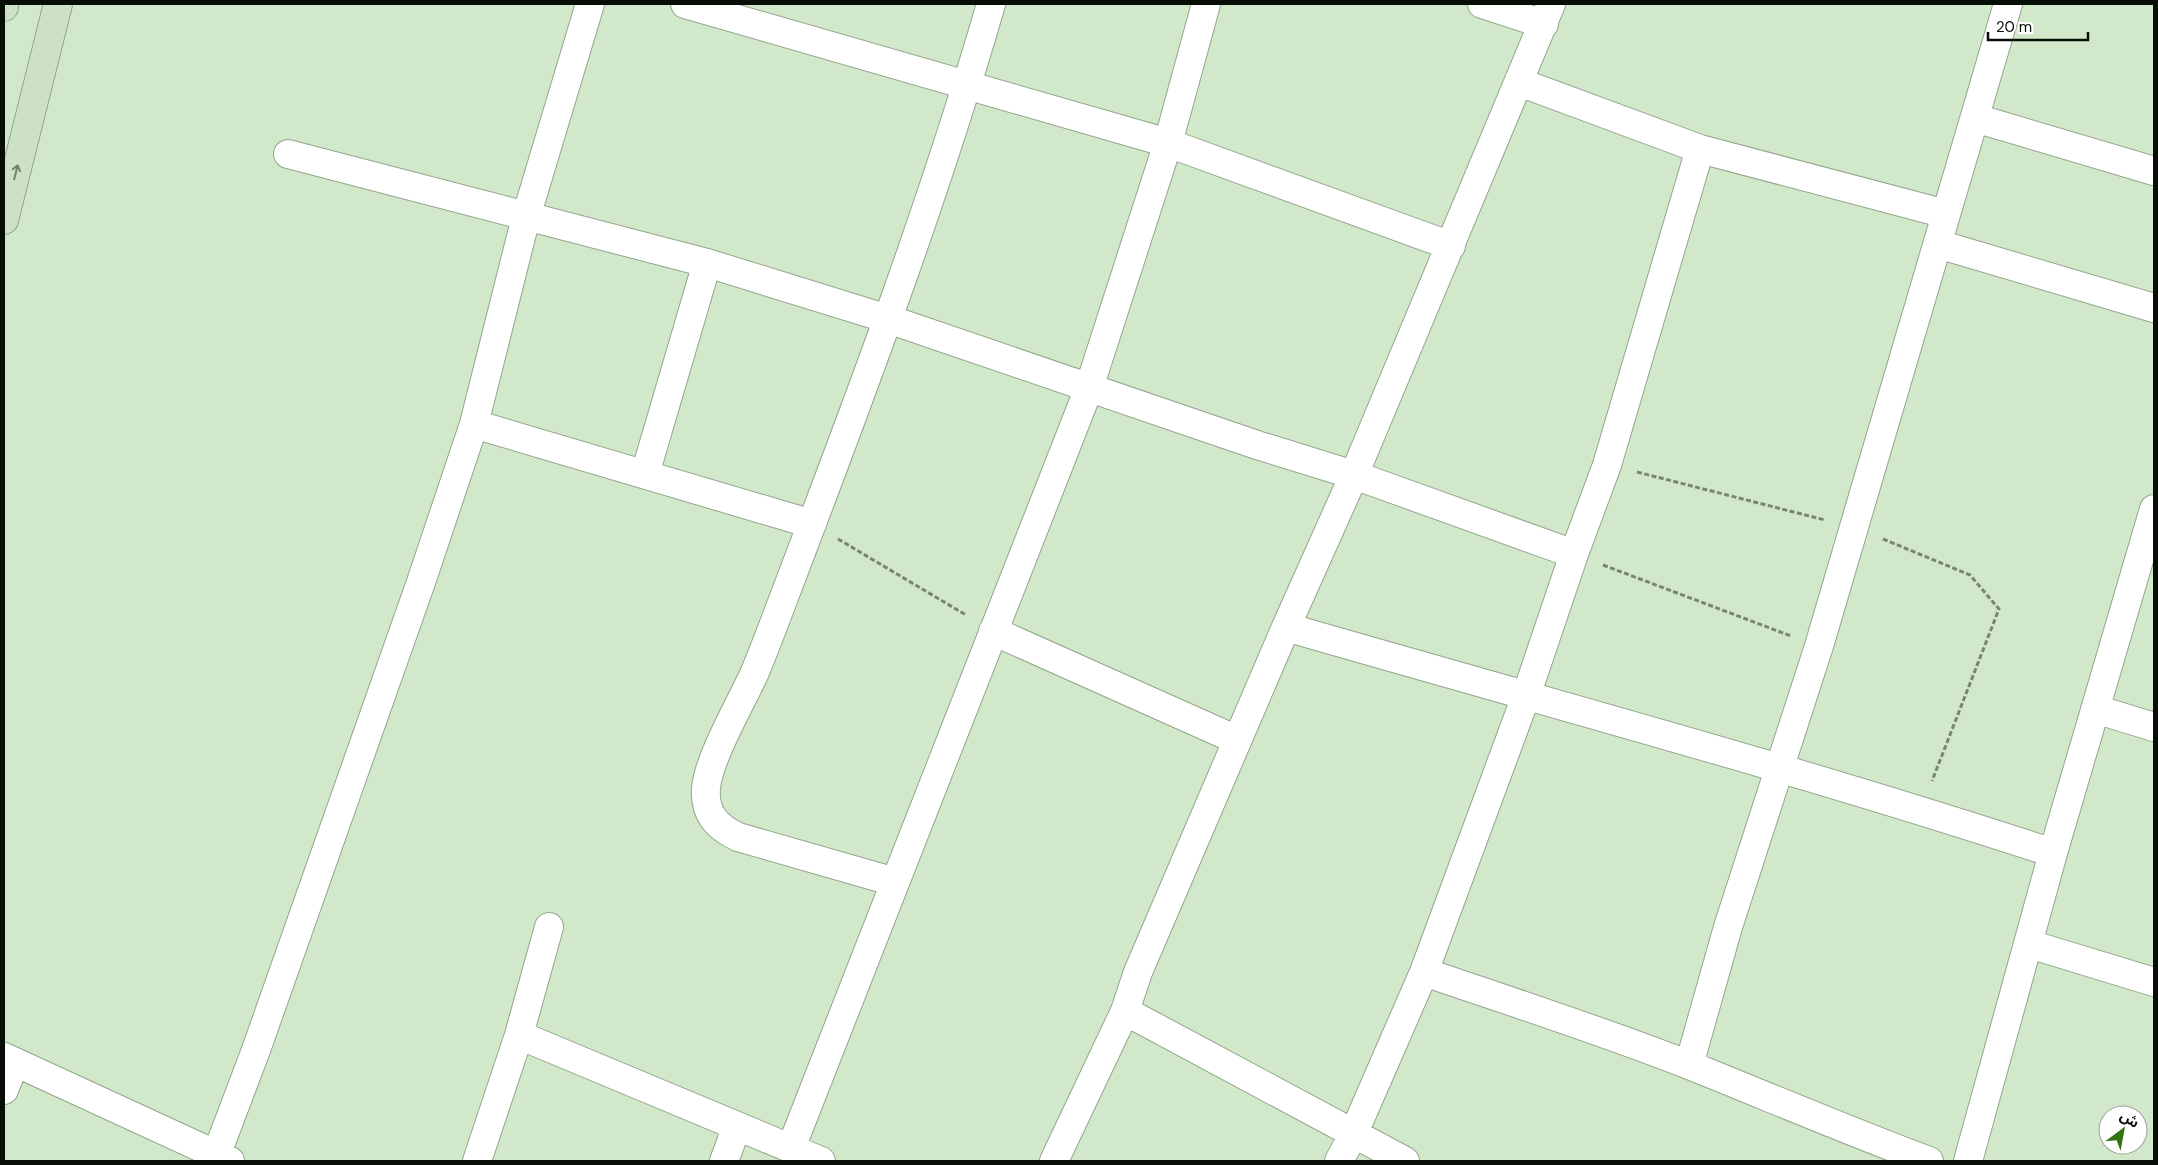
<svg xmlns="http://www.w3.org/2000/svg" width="2158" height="1165" font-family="'DM Sans','Noto Sans Arabic',sans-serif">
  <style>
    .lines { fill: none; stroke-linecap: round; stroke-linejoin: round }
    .minor-casing { stroke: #92a68b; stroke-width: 30 }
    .secondary-casing { stroke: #92a68b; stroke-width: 30 }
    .path { stroke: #778673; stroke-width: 3; stroke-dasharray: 5 2.5; stroke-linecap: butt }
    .minor { stroke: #fff; stroke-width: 28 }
    .secondary { stroke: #cde1c5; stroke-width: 28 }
    .oneway { stroke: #74826f }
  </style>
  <rect width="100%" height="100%" fill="#d2e8cb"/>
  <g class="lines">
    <defs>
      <path id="minor" d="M 685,4 L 1168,143 L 1451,246
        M 1482,4 L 1544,24
        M 1519,82 L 1700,149 L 1946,214
        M 1975,118 L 2154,171
        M 288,154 L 707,263 L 888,319 L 1257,445 L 1354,475 L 1574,554
        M 1938,244 L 2154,308
        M 474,424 L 812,524
        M 645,474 L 707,263
        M 1286,627 C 1542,701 1800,770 2053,853
        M 993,631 L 1237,740
        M 2095,709 L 2154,727
        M 895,882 L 738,837 C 717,827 704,814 706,788 C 709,757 741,703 755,672 C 767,643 778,613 789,584 C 862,392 934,201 991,4
        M 2029,944 L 2154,982
        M 1424,972 C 1513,1002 1602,1031 1689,1065 C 1769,1097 1848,1131 1929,1161
        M 519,1035 L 821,1161
        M 4,1057 L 230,1161
        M 1689,1065 L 1728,927 L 1819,646 L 2008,4
        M 4,1090 L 15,1062
        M 791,1148 L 1089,388 L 1168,143 L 1206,4
        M 214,1161 L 256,1050 L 420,585 L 474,424 L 526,217 L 590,4
        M 477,1161 L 519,1035 L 549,927
        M 724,1161 L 737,1126
        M 1054,1161 L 1125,1011
        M 1339,1161 L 1353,1135 L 1424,972 L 1526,696 L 1574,554 L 1607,465 L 1700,149
        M 1405,1161 L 1125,1011 L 1138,972 L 1286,627 L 1354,475 L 1551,4
        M 1968,1161 L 2053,853 L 2154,509"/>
      <path id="secondary" d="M 4,7 L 4,4
        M 4,220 L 58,4"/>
    </defs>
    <use href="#minor" class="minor-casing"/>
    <use href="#secondary" class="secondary-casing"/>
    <path class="path" d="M 1637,472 L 1825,520
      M 838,539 L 966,615
      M 1883,539 L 1970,575 L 1999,609 L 1932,781
      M 1603,565 L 1791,636"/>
    <use href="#minor" class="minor"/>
    <use href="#secondary" class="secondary"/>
  </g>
  <defs><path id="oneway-shaft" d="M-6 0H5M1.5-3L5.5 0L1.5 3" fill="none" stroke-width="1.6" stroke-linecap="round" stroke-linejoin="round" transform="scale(1.25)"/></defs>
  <use class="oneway" href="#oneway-shaft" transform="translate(16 172) rotate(-76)"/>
  <rect width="2158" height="1165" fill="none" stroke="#070e06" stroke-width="10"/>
  <g transform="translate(2123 1130) rotate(32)"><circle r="24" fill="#ffffff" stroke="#9c9f9b"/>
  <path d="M0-4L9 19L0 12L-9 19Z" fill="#317411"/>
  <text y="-8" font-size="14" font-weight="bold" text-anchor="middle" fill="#070e06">ش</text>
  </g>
  <path d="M1988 32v8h100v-8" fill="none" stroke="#070e06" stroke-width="2.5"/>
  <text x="1996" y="32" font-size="15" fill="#070e06" stroke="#ffffff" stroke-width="4" paint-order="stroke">20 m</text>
</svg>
